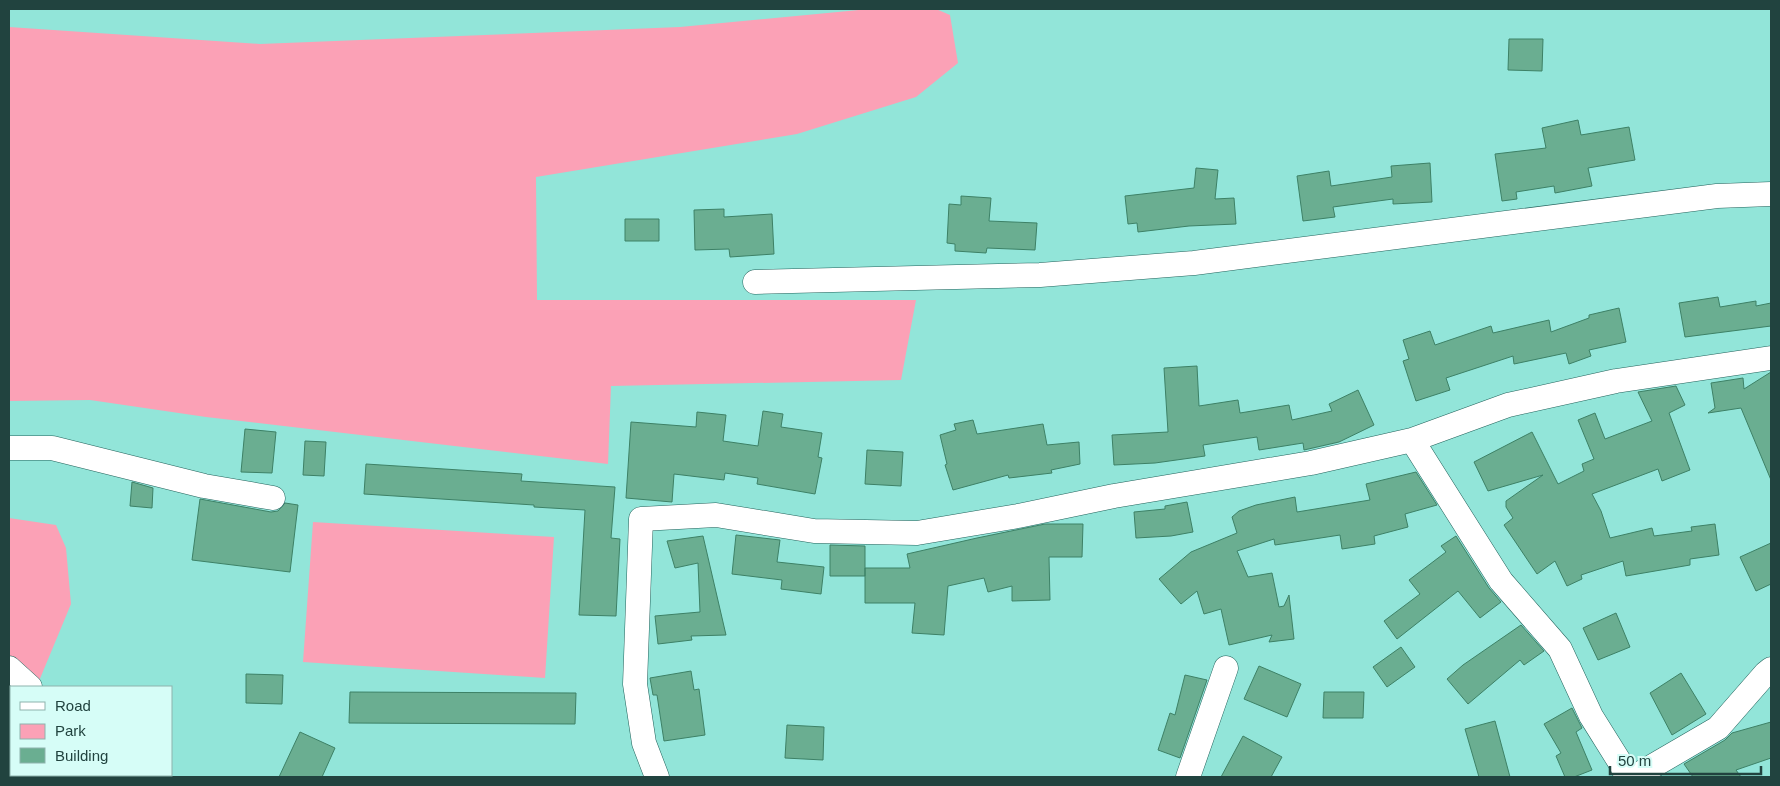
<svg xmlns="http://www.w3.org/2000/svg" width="1780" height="786" font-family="Helvetica,sans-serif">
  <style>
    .green { fill: #fba1b6 }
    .building { fill: #6aae91; stroke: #3d8166 }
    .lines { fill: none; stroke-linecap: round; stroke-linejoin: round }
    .minor-casing { stroke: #23635c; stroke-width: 25 }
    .minor { stroke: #fff; stroke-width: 24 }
  </style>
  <rect width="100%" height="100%" fill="#92e5d9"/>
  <path class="green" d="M 869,9 L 936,9 L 950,15 L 958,63 L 916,97 L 797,134 L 536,177 L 537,300 L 916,300 L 901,380 L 611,386 L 608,464 L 206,417 L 90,400 L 9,401 L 9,27 L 260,44 L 680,27 Z
    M 9,518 L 56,525 L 66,548 L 71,604 L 39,681 L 9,655 Z
    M 313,522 L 554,537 L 545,678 L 303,662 Z
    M 9,680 L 17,687 L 11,687 L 11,775 L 108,775 L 110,777 L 9,777 Z"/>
  <path class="building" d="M 1509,39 L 1543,39 L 1542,71 L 1508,70 Z
    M 1578,120 L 1581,135 L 1629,127 L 1635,160 L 1588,168 L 1592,186 L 1555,193 L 1554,186 L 1516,192 L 1517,199 L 1502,201 L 1495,154 L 1546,148 L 1542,128 Z
    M 1430,163 L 1432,202 L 1393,204 L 1393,199 L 1333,207 L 1335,217 L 1303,221 L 1297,176 L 1329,171 L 1331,186 L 1392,177 L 1391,166 Z
    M 1196,168 L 1218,170 L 1215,199 L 1234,198 L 1236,224 L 1189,226 L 1138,232 L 1137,223 L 1128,224 L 1125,196 L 1194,188 Z
    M 961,196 L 991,198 L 989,221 L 1037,223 L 1035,250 L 987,248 L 986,253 L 955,251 L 955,244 L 947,243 L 949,204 L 961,205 Z
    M 724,209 L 724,217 L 772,214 L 774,254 L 730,257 L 729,249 L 695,250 L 694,210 Z
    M 625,219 L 659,219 L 659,241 L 625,241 Z
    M 1718,297 L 1720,307 L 1756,301 L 1756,306 L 1771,303 L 1771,326 L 1685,337 L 1679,303 Z
    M 1619,308 L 1626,342 L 1589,350 L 1591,356 L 1569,364 L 1566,353 L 1514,364 L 1513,356 L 1446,378 L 1450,390 L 1416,401 L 1403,361 L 1409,359 L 1403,340 L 1430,331 L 1435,345 L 1491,326 L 1493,333 L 1549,320 L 1551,332 L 1589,318 L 1589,315 Z
    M 1197,366 L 1199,406 L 1238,400 L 1240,413 L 1289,405 L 1292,420 L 1332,411 L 1329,404 L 1358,390 L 1374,425 L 1339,442 L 1304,450 L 1303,443 L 1259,450 L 1257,437 L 1203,445 L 1205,456 L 1155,463 L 1114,465 L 1112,435 L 1168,432 L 1164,368 Z
    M 1771,372 L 1771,480 L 1741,408 L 1708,413 L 1715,408 L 1711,383 L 1743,378 L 1744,389 Z
    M 1676,386 L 1685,405 L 1669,413 L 1690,470 L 1662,481 L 1658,469 L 1592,494 L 1601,511 L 1610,538 L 1652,528 L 1654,536 L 1692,531 L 1691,527 L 1715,524 L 1719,555 L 1690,559 L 1690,565 L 1626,576 L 1623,561 L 1581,575 L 1582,579 L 1567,586 L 1555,561 L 1537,574 L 1504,525 L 1513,518 L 1506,507 L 1506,501 L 1543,475 L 1488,491 L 1474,462 L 1532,432 L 1558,484 L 1584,471 L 1582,464 L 1594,459 L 1578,420 L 1595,413 L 1605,439 L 1652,421 L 1638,392 Z
    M 763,411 L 783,414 L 781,427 L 822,433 L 818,457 L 822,458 L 815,494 L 757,484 L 758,478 L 725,473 L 724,480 L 674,474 L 672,502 L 626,498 L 631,422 L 696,427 L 697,412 L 726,415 L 723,441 L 758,446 Z
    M 973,420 L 977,434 L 1043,424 L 1047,445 L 1079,442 L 1080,464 L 1051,470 L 1052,473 L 1009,478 L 1008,475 L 953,490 L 945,465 L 947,464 L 940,435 L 956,430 L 954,424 Z
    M 245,429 L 276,432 L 272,473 L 241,472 Z
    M 305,441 L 326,442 L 324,476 L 303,475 Z
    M 867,450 L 903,452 L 901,486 L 865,484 Z
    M 366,464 L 522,474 L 521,481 L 615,487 L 611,538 L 620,539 L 616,616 L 579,615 L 585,510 L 534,507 L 534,505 L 364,494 Z
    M 1416,472 L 1437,505 L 1405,514 L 1408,527 L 1374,536 L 1375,544 L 1342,549 L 1340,535 L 1275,545 L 1274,539 L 1237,551 L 1248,577 L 1272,573 L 1279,607 L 1284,606 L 1289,595 L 1294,639 L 1269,642 L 1272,635 L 1229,645 L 1221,609 L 1204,614 L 1197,591 L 1181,604 L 1159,579 L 1191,552 L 1237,533 L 1232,517 L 1239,511 L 1256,505 L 1295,497 L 1297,512 L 1370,500 L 1366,484 Z
    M 132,482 L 153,488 L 152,508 L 130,506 Z
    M 200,499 L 271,512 L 278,511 L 285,503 L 298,505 L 290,572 L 192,560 Z
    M 1187,502 L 1193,532 L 1171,536 L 1136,538 L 1134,512 L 1165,509 L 1165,506 Z
    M 1045,524 L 1083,524 L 1082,557 L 1049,557 L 1050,600 L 1012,601 L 1012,586 L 988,592 L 984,578 L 948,586 L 944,635 L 912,633 L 915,603 L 865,603 L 865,568 L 910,568 L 907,554 L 977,538 Z
    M 736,535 L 780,540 L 777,562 L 824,567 L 821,594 L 781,589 L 782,580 L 732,574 Z
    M 703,536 L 726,635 L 691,636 L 692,640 L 658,644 L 655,616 L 700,612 L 698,563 L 675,568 L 667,541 Z
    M 1456,536 L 1489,588 L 1501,602 L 1480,618 L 1458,591 L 1397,639 L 1384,621 L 1420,594 L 1409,580 L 1446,552 L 1441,546 Z
    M 1771,543 L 1771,584 L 1756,591 L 1740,557 Z
    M 830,545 L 865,546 L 865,576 L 830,576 Z
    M 1616,613 L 1630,647 L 1598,660 L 1583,628 Z
    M 1521,625 L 1544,651 L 1524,665 L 1520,660 L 1468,704 L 1447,679 L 1463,665 Z
    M 1401,647 L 1415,667 L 1387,687 L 1373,667 Z
    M 1259,666 L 1301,684 L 1287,717 L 1244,699 Z
    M 691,671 L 694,690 L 699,689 L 705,735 L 664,741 L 657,695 L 653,695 L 650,678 Z
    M 1681,673 L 1706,714 L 1672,735 L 1650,693 Z
    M 246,674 L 283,675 L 282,704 L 246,703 Z
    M 1185,675 L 1207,680 L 1180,758 L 1158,750 L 1170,713 L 1175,715 Z
    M 350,692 L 576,693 L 575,724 L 349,723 Z
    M 1324,692 L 1364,692 L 1363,718 L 1323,718 Z
    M 1572,708 L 1582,728 L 1576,732 L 1592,770 L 1574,777 L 1565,777 L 1556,756 L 1561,753 L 1544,724 Z
    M 1495,721 L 1510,777 L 1479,777 L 1465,729 Z
    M 1771,722 L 1771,758 L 1736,770 L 1741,777 L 1693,777 L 1684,764 L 1725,740 L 1732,733 Z
    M 787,725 L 824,727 L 823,760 L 785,758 Z
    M 300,732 L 335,748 L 322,777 L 279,777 Z
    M 1243,736 L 1282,757 L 1271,777 L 1221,777 Z"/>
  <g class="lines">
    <defs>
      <path id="minor" d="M 755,282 L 1040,275 L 1194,263 L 1717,196 L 1771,194
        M 1412,440 L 1501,581 L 1560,649 L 1591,716 L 1621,764 L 1627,777
        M 9,448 L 52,448 L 204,486 L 273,498
        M 9,668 L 30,687
        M 123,775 L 125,777
        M 657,777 L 644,743 L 635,684 L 641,519 L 716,515 L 814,531 L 917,533 L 1018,516 L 1114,496 L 1311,463 L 1412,440 L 1508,405 L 1616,381 L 1771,358
        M 1188,777 L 1226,668
        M 1634,777 L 1718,728 L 1766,673 L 1771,669"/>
    </defs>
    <use href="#minor" class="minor-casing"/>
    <use href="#minor" class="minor"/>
  </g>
  <rect width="1780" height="786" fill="none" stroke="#21433f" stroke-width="20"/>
  <rect x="10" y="686" width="162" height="90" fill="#d6fdf7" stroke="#8eb3ad"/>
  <rect x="20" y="702" width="25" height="8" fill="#ffffff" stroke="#8eb3ad"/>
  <text x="55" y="711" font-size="15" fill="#21433f">Road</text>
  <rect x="20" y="724" width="25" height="15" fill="#fba1b6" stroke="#8eb3ad"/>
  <text x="55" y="736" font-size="15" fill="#21433f">Park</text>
  <rect x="20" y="748" width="25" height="15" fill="#6aae91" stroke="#8eb3ad"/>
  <text x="55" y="761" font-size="15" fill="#21433f">Building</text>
  <path d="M1610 766v8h151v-8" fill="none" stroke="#21433f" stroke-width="2.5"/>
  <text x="1618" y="766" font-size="15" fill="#21433f" stroke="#d6fdf7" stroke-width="4" paint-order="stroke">50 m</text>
</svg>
